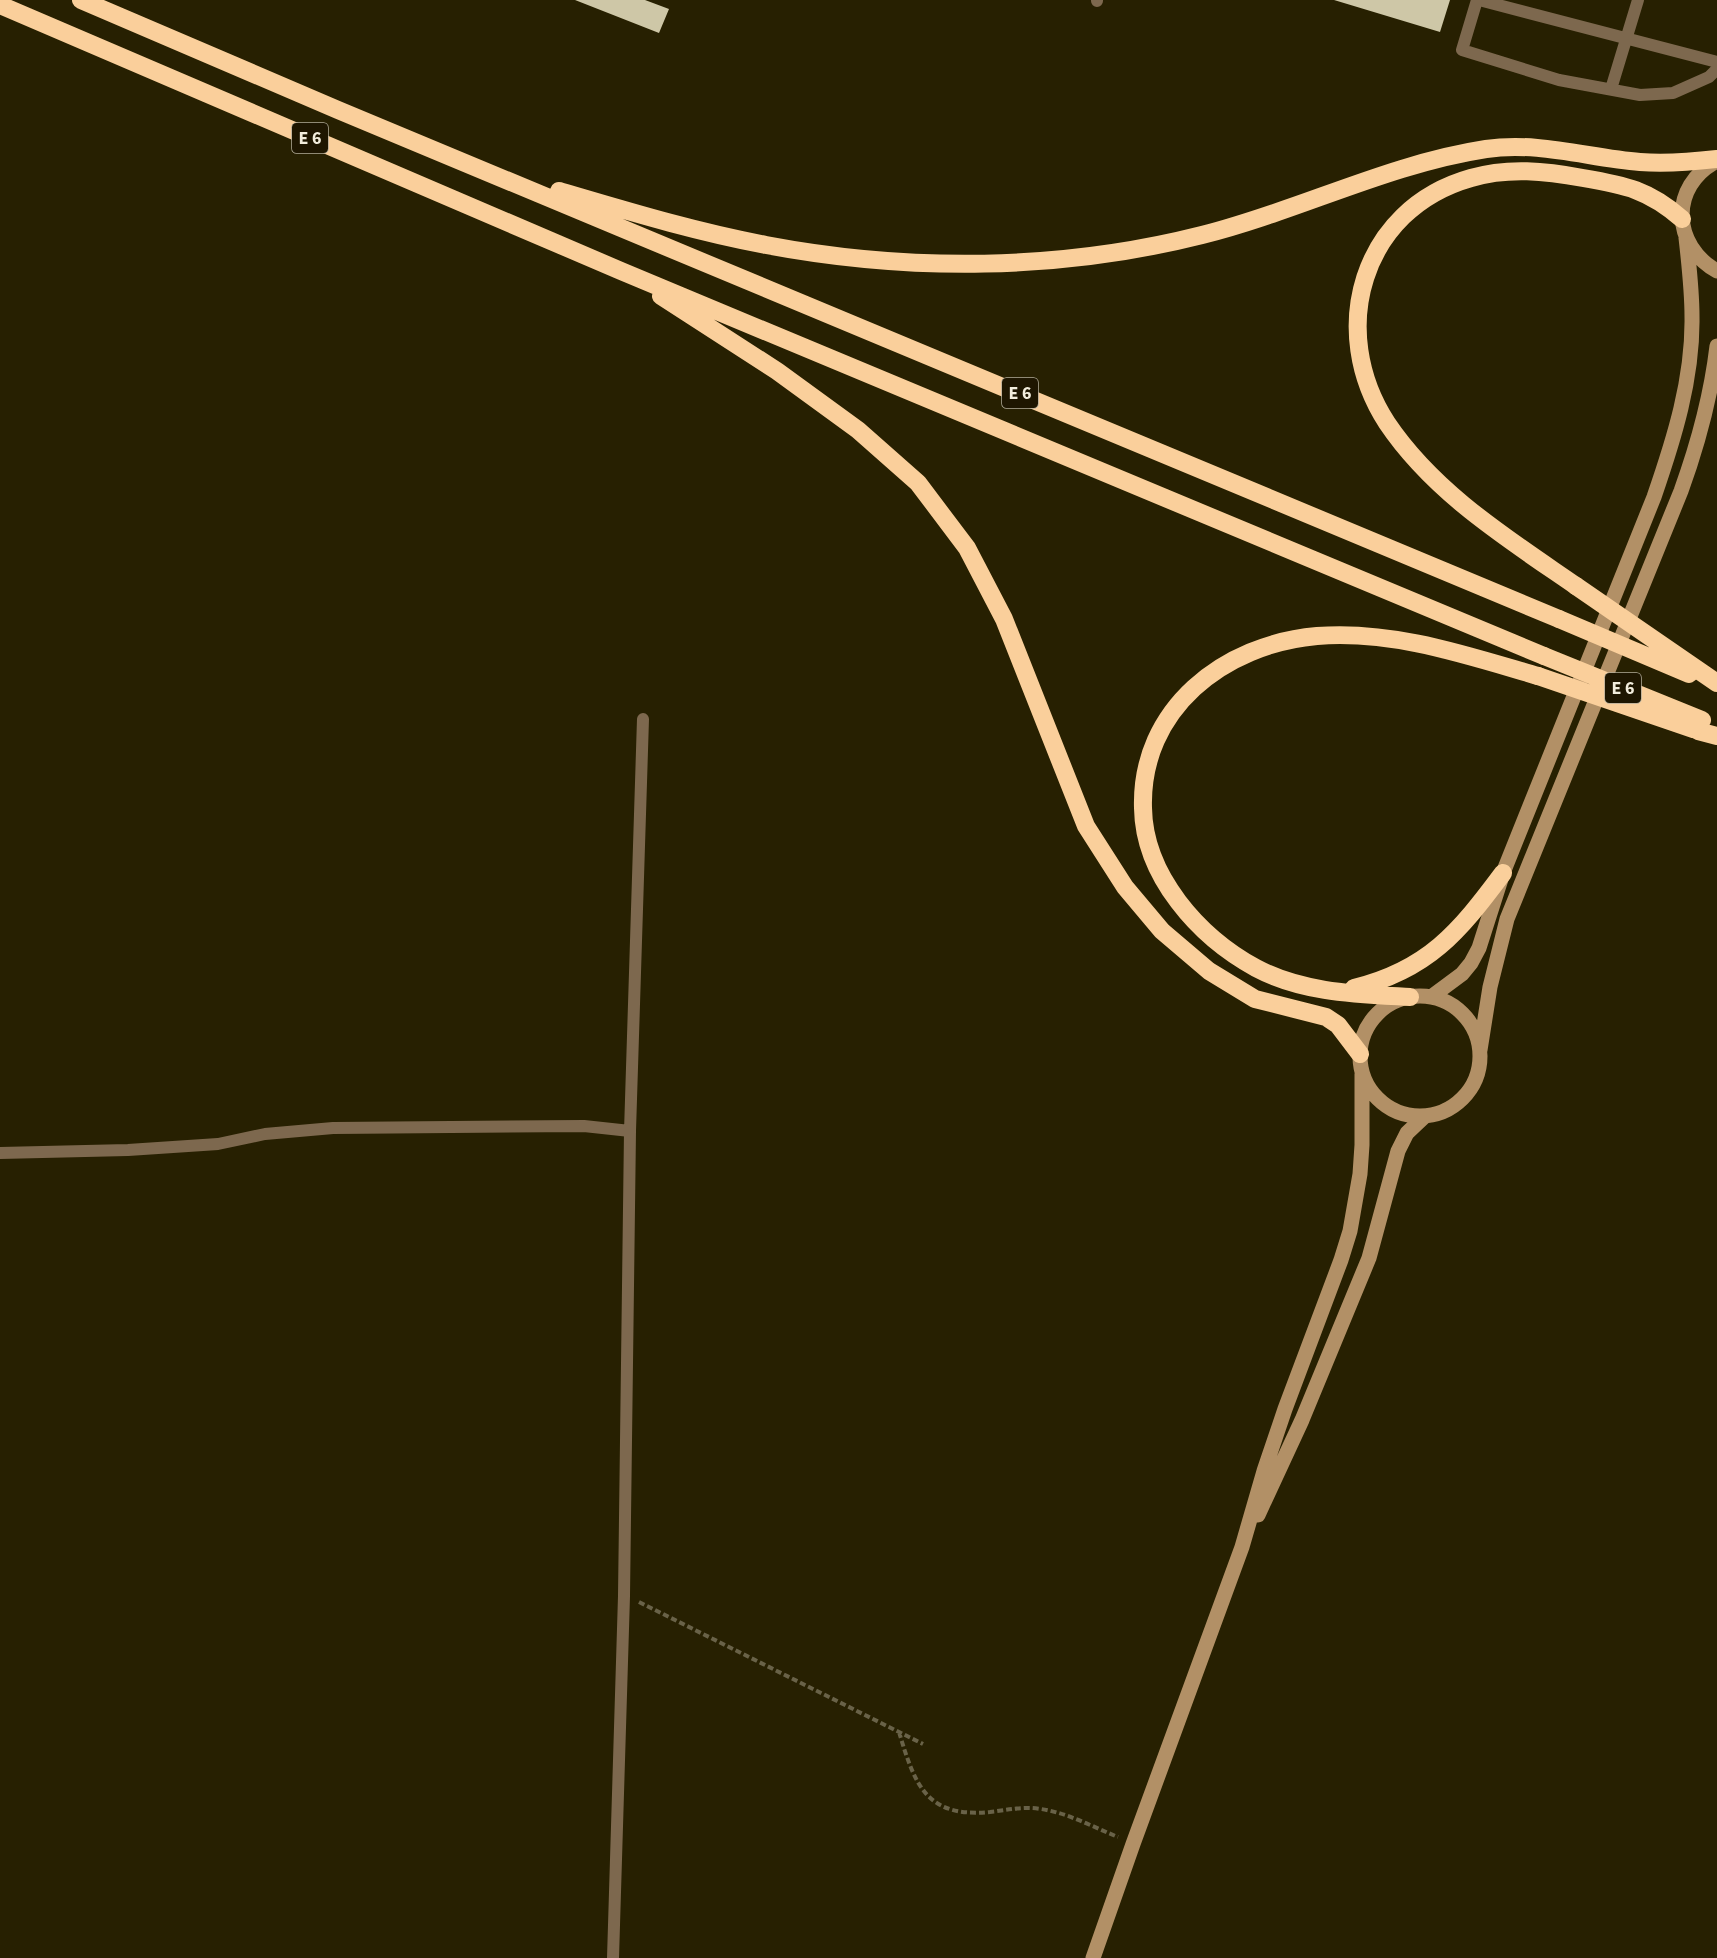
<svg xmlns="http://www.w3.org/2000/svg" width="1717" height="1958" font-family="'Source Sans 3',sans-serif">
  <style>
    .building { fill: #cec7a7 }
    .lines { fill: none; stroke-linecap: round; stroke-linejoin: round }
    .path { stroke: #696248; stroke-width: 4; stroke-dasharray: 6 3; stroke-linecap: butt }
    .lane { stroke: #7d684e; stroke-width: 12 }
    .secondary { stroke: #b29066; stroke-width: 15 }
    .highway { stroke: #facf9b; stroke-width: 18 }
    .highway-bridge { stroke: #facf9b; stroke-width: 18 }
    .labels { text-anchor: middle; dominant-baseline: central; stroke-width: 6; stroke-linejoin: round; paint-order: stroke }
    .shield { fill: #1e1600; stroke: #b2ac9a; stroke-width: 1.5 }
    .shield-label { font-size: 18px; font-weight: bold; fill: #f2eddc }
  </style>
  <rect width="100%" height="100%" fill="#272001"/>
  <path class="building" d="M 575,0 L 645,0 L 669,9 L 659,33 Z
    M 1334,0 L 1450,0 L 1440,32 Z"/>
  <g class="lines">
    <path class="path" d="M 639,1602 L 923,1744
      M 899,1732 C 915,1785 926,1818 990,1812 C 1008,1810 1023,1806 1041,1809 C 1068,1813 1093,1827 1118,1837"/>
    <path class="lane" d="M 1097,0 L 1097,1
      M 1477,0 L 1462,50 L 1559,80 L 1640,95 L 1673,93 L 1709,77 L 1717,69
      M 1479,0 L 1717,62
      M 1611,89 L 1638,0
      M 0,1153 L 128,1150 L 218,1144 L 265,1134 L 333,1128 L 584,1126 L 630,1131
      M 613,1958 L 624,1596 L 630,1131 L 643,719"/>
    <path class="secondary" d="M 1717,161 C 1669,186 1672,246 1717,271
      M1360 1056a60 60 0 1 1 120 0a60 60 0 1 1-120 0Z
      M 1431,997 L 1462,974 L 1471,963 L 1479,948 L 1503,873 L 1654,497 C 1674,439 1693,379 1692,317 C 1692,290 1689,264 1686,238
      M 1480,1050 L 1490,987 L 1507,919 L 1681,491 C 1698,444 1711,397 1717,346
      M 1258,1515 L 1302,1420 L 1369,1258 L 1398,1151 L 1407,1133 L 1425,1116
      M 1093,1958 L 1133,1844 L 1242,1547 L 1264,1471 L 1285,1409 L 1341,1260 L 1350,1231 L 1360,1174 L 1362,1145 L 1362,1074"/>
    <path class="highway" d="M 81,0 L 338,110 L 1559,619
      M 0,5 L 621,271 L 1544,656
      M 559,191 C 627,211 696,232 766,245 C 909,272 1060,271 1202,235 C 1298,211 1388,164 1486,149 C 1538,141 1589,158 1640,162 C 1666,164 1691,162 1717,159
      M 661,296 L 777,371 L 858,430 L 918,483 L 967,548 L 1004,619 L 1086,826 L 1125,887 L 1162,931 L 1209,971 L 1255,999 L 1326,1017 L 1338,1025 L 1360,1054
      M 1576,586 C 1508,539 1434,493 1387,423 C 1327,331 1361,209 1471,178 C 1508,167 1546,171 1583,178 C 1625,185 1649,190 1682,219
      M 1698,731 L 1717,736
      M 1354,988 C 1428,970 1459,932 1503,873
      M 1410,997 C 1357,994 1303,993 1256,968 C 1199,937 1144,876 1143,808 C 1140,709 1224,644 1317,636 C 1393,630 1466,655 1538,676"/>
    <path class="highway-bridge" d="M 1576,586 L 1717,683
      M 1559,619 L 1689,674
      M 1544,656 L 1702,720
      M 1538,676 L 1693,729"/>
  </g>
  <g class="labels">
    <g class="shield">
      <rect x="292" y="123" width="36" height="30" rx="4.5"/>
      <rect x="1002" y="378" width="36" height="30" rx="4.5"/>
      <rect x="1605" y="673" width="36" height="30" rx="4.5"/>
    </g>
    <g class="shield-label">
      <text x="310" y="138">E 6</text>
      <text x="1020" y="393">E 6</text>
      <text x="1623" y="688">E 6</text>
    </g>
  </g>
</svg>
